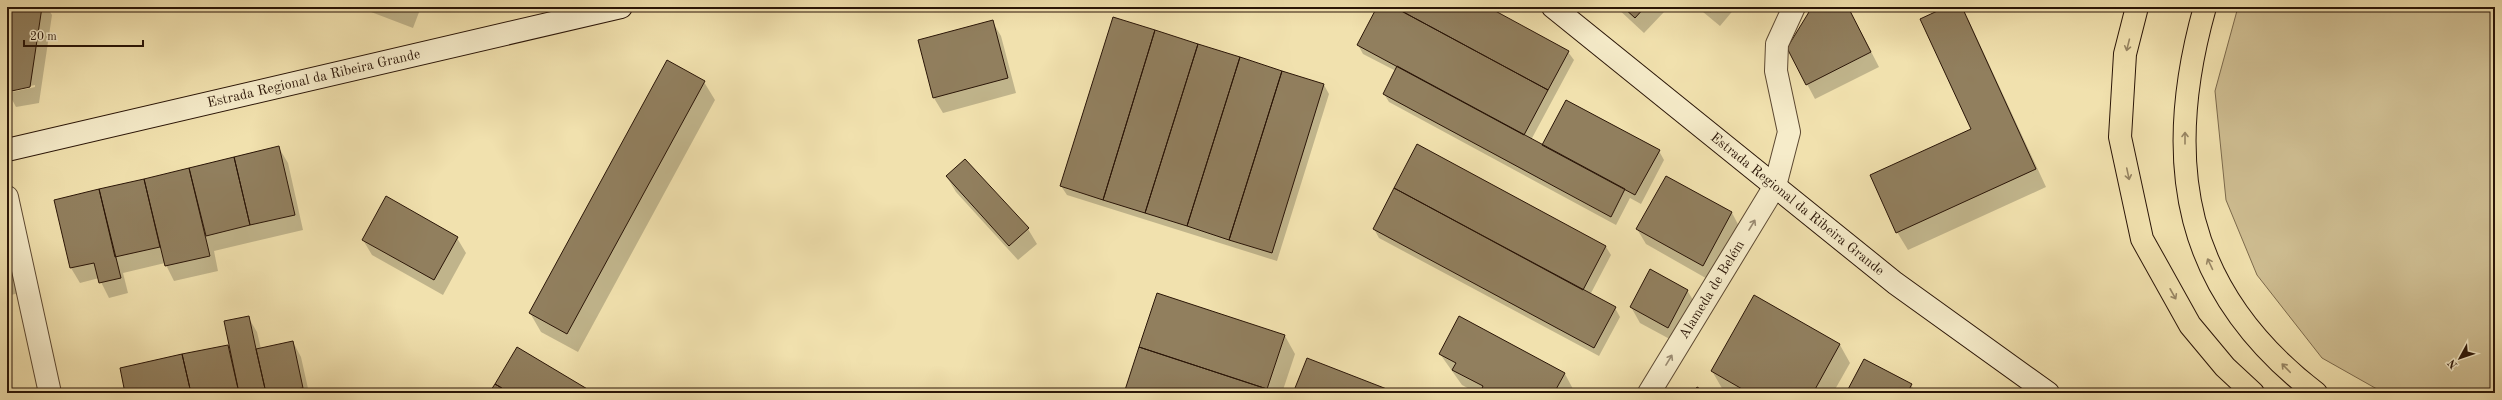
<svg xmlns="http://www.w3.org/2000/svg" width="2502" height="400" font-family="'Old Standard TT',serif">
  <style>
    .green { fill: #cfbe92; stroke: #7c6a4c }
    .shadow { fill: #0003; fill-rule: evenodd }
    .building { fill: #917f5e; stroke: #2a1507 }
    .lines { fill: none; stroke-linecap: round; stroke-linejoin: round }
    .minor-casing { stroke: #5c4831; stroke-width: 24 }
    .secondary-casing { stroke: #2a1507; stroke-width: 24 }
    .trunk-casing { stroke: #2a1507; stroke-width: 24 }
    .minor { stroke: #f6ecca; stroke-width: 22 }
    .secondary { stroke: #f6ecca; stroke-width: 22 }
    .trunk { stroke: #f1e1ae; stroke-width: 22 }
    .oneway { stroke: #978563 }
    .oneway2 { stroke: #9a8b72 }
    .labels { text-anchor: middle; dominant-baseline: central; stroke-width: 3; stroke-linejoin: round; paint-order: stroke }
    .street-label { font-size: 14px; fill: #2a1507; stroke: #f6ecca }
  </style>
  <rect width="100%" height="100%" fill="#f1e1ae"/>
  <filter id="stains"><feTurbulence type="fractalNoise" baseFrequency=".005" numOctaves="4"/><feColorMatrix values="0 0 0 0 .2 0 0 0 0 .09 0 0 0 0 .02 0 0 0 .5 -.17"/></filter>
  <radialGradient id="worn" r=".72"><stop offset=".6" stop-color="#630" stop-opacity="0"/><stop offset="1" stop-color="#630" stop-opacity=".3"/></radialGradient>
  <path class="green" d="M 2238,7 L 2495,7 L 2495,393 L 2384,393 L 2322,358 L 2257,275 L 2226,200 L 2215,91 Z"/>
  <path class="shadow" d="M 7,7 L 47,7 L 52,15 L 39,103 L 16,107 L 8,92 ZM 35,85 L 35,87 L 12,92 L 12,90 Z
    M 358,7 L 421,7 L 413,28 Z
    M 1378,7 L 1486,7 L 1568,52 L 1574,60 L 1531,140 L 1542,146 L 1659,151 L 1664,160 L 1641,204 L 1630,198 L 1616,225 L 1389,102 L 1384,94 L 1396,71 L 1363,54 L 1358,45 Z
    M 1616,7 L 1661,7 L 1664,12 L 1644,33 Z
    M 1697,7 L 1736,7 L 1720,26 Z
    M 1813,7 L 1848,7 L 1879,67 L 1815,99 L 1807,84 Z
    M 1949,7 L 1961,7 L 1969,21 L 2046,187 L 1908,250 L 1897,232 L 1973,129 Z
    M 992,21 L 1001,36 L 1016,93 L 943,113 L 934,98 Z
    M 704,82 L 715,100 L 578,352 L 541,332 L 530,313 Z
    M 1324,85 L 1329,94 L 1277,261 L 1067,195 L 1061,186 Z
    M 279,148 L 288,163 L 303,230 L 214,251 L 218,271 L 174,281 L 165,263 L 123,273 L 128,293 L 109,298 L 99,278 L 80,283 L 71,268 L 55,201 Z
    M 947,177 L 1028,229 L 1037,244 L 1018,260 L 956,192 Z
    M 1667,177 L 1732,213 L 1740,228 L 1711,281 L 1646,244 L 1637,229 Z
    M 386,198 L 457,238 L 466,253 L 443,295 L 372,255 L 363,240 Z
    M 1374,229 L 1606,247 L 1611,255 L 1590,295 L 1615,308 L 1620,317 L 1599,356 L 1379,238 Z
    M 7,245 L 19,293 L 7,296 Z
    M 1650,271 L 1687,290 L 1696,305 L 1677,343 L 1640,323 L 1631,307 Z
    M 248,317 L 257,332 L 261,349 L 293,342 L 301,357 L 309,393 L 126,393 L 121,368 L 229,346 Z
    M 1459,318 L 1565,374 L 1573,389 L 1571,393 L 1477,393 L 1462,385 L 1440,354 Z
    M 1285,336 L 1295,354 L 1282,393 L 1125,393 Z
    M 1840,345 L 1850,363 L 1833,393 L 1728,393 L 1723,390 L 1712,371 Z
    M 7,368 L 13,393 L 7,393 Z
    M 1911,385 L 1916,393 L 1847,393 Z"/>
  <path class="building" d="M 7,7 L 42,7 L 30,87 L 7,92 Z
    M 1377,7 L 1394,7 L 1548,90 L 1524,135 L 1357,45 Z
    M 1394,7 L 1488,7 L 1569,51 L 1548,90 Z
    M 1623,7 L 1645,7 L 1635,18 Z
    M 1705,7 L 1715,7 L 1711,12 Z
    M 1812,7 L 1848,7 L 1871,52 L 1806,85 L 1787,48 Z
    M 1946,7 L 1962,7 L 2036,169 L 1896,233 L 1870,175 L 1971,129 L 1920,19 Z
    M 1113,17 L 1155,30 L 1103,200 L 1060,186 Z
    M 993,20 L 1008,78 L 933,98 L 918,40 Z
    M 1155,30 L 1198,44 L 1145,213 L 1103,200 Z
    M 1198,44 L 1240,57 L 1187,226 L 1145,213 Z
    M 1240,57 L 1282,71 L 1229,240 L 1187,226 Z
    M 667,60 L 705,81 L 567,334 L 529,313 Z
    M 1397,66 L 1625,189 L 1611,217 L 1383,94 Z
    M 1282,71 L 1324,84 L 1272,253 L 1229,240 Z
    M 1566,100 L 1660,150 L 1635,195 L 1542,145 Z
    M 1417,144 L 1606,246 L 1583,290 L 1394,188 Z
    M 279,146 L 295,215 L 250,225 L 234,157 Z
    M 234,157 L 250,225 L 206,236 L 189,168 Z
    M 965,159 L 1029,228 L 1009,246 L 946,176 Z
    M 189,168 L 210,256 L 165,266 L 144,179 Z
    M 1666,176 L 1732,212 L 1703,266 L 1636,229 Z
    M 144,179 L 160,247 L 115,257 L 99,189 Z
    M 1394,188 L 1616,307 L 1594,348 L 1373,229 Z
    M 99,189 L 121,278 L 99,283 L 94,263 L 70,268 L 54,200 Z
    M 386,196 L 458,237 L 434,280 L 362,240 Z
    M 7,262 L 11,278 L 7,279 Z
    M 1650,269 L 1688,290 L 1668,328 L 1630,307 Z
    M 1157,293 L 1285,335 L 1267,389 L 1139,347 Z
    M 1754,295 L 1840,344 L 1813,393 L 1749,393 L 1711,371 Z
    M 249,316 L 256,349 L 266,393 L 239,393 L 224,321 Z
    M 1459,316 L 1565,373 L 1554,393 L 1480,393 L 1483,386 L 1452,370 L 1456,363 L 1439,354 Z
    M 293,341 L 303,388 L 266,393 L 256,349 Z
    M 228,345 L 239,393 L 191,393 L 182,354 Z
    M 517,347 L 594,393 L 510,393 L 495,384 Z
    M 1139,347 L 1267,389 L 1266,393 L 1124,393 Z
    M 182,354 L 191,393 L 125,393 L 120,368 Z
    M 1307,358 L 1397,393 L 1293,393 Z
    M 1864,359 L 1912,384 L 1907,393 L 1846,393 Z
    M 495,384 L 510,393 L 489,393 Z
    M 1697,387 L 1707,393 L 1693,393 Z"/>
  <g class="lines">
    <defs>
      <g id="minor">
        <path d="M 7,197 L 50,393"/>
        <path id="s1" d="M 1649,393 L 1775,186 L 1789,132 L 1776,71 L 1777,44 L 1794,7"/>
      </g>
      <g id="secondary">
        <path id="s2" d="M 1553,7 L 1895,283 L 2048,393"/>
        <path id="s3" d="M 7,150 L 621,7"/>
      </g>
      <path id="trunk" d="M 2137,7 L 2125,54 L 2120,137 L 2142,239 L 2190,325 L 2225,367 L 2253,393
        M 2205,7 C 2161,163 2183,291 2316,393"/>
    </defs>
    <use href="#minor" class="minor-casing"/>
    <use href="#secondary" class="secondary-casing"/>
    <use href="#trunk" class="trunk-casing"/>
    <use href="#minor" class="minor"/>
    <use href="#secondary" class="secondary"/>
    <use href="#trunk" class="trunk"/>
  </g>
  <defs><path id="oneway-shaft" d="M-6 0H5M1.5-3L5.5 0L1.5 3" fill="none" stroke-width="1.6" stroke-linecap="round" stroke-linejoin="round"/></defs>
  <g class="oneway">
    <use href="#oneway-shaft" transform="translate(2128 45) rotate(104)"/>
    <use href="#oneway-shaft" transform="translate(2185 138) rotate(-90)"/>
    <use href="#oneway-shaft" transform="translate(2128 174) rotate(78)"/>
    <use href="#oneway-shaft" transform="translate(2210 264) rotate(-115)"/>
    <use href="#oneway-shaft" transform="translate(2173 294) rotate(61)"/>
    <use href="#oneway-shaft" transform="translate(2286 368) rotate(-134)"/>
  </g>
  <g class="oneway2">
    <use href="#oneway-shaft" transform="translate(1752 225) rotate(-59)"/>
    <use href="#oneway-shaft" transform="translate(1669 360) rotate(-59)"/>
  </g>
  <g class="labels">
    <g class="street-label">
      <text stroke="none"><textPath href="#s3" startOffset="315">Estrada Regional da Ribeira Grande</textPath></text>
      <text stroke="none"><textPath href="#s2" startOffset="314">Estrada Regional da Ribeira Grande</textPath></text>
      <text stroke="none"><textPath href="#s1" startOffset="121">Alameda de Belém</textPath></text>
    </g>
  </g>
  <rect width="2502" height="400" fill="none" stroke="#f1e1ae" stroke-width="24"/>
  <rect x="8" y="8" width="2486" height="384" fill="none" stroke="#2a1507" stroke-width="2"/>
  <rect x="12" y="12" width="2478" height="376" fill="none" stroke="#2a1507"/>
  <g transform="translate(2460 358) rotate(230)" stroke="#f6ecca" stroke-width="3" paint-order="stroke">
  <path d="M0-3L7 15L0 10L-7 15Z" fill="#2a1507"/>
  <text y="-6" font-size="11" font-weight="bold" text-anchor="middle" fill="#2a1507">N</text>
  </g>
  <path d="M24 40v6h119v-6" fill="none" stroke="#2a1507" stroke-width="2"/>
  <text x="30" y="40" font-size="12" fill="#2a1507" stroke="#f6ecca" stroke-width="3" paint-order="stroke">20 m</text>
  <rect width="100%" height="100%" filter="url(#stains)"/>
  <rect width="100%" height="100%" fill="url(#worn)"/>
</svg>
